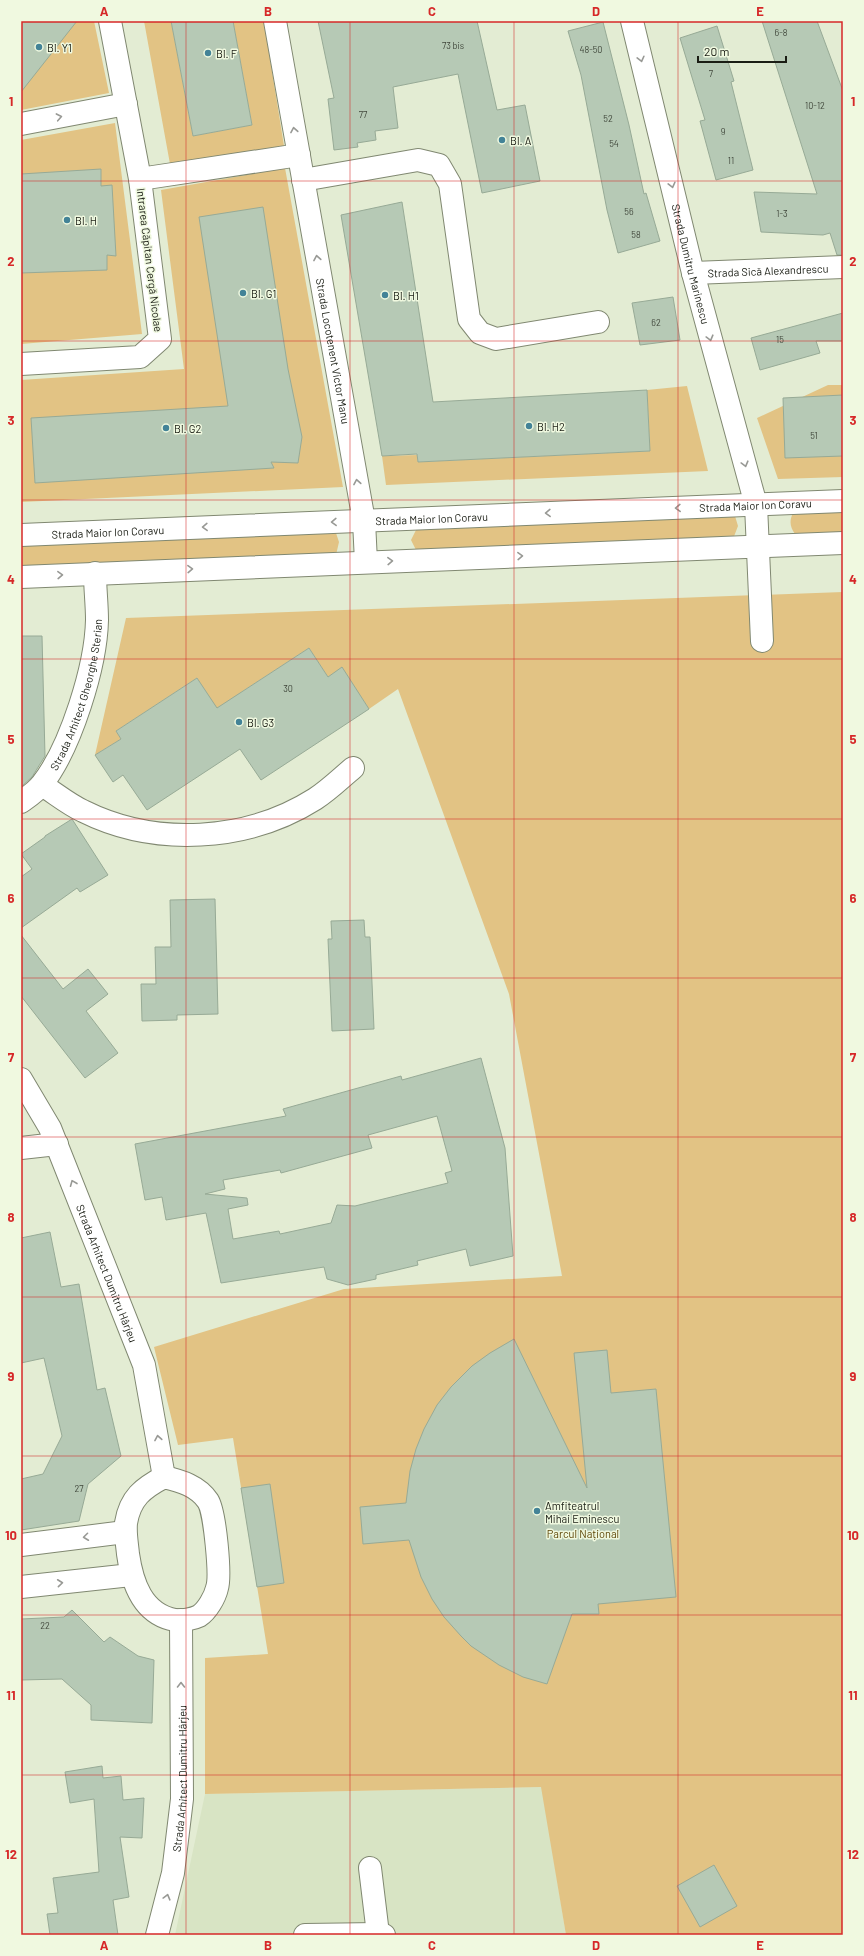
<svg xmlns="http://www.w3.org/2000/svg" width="864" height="1956" font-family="Barlow,sans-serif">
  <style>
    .built { fill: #d8e4c4 }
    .green { fill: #e2c384 }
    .building { fill: #b6c9b5; stroke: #97aa96; fill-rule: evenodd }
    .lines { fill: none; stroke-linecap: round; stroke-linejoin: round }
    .minor-casing { stroke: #808871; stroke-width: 24 }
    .minor { stroke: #fff; stroke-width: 22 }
    .oneway { stroke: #989995 }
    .grid { fill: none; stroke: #d62828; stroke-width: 1; stroke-opacity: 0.55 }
    .poi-dot { fill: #438397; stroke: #f0f9e0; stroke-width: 1.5 }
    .labels { text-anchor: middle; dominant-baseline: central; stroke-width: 3; stroke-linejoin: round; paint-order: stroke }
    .number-label { font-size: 9px; fill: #41483c }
    .poi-label { font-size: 11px; fill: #1a1d14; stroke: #f0f9e0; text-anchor: start }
    .street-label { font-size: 11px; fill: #1a1d14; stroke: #f0f9e0 }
    .park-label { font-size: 11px; fill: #5d4506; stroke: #f0f9e0 }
    .neatline { fill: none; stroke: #d62828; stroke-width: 1.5 }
    .grid-label { font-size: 13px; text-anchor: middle; font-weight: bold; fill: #d62828 }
  </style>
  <rect width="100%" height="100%" fill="#e3ecd3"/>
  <path class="built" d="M 542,1787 L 566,1935 L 175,1935 L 205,1794 Z"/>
  <path class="green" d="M 21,21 L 94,21 L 109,93 L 21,110 Z
    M 144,21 L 171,21 L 193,136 L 252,125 L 233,21 L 264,21 L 284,146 L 170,164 Z
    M 115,123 L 142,334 L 21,344 L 21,140 Z
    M 285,168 L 343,487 L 21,502 L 21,380 L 184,369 L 161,190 Z
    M 828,385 L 843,385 L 843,477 L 778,479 L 757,418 Z
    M 687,386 L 708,471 L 386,485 L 382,456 L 417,455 L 418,462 L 650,451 L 647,390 Z
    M 843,510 L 843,534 L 795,534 C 790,527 789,521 793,513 Z
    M 735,516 L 738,526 L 733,539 L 416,550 L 411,540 L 416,530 L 420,527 Z
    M 335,530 L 339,542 L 336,555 L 21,568 L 21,543 Z
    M 843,592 L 843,1935 L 566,1935 L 541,1787 L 205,1794 L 205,1658 L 268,1654 L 233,1438 L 178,1445 L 154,1347 L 344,1289 L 562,1276 L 509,994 L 398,689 L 369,709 L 342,668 L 328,677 L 309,648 L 243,691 L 220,714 L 197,678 L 116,731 L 121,739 L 95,755 L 126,618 Z"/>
  <path class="building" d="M 21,21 L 77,21 L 21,92 Z
    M 171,21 L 233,21 L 252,125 L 193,136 Z
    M 318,21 L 477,21 L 497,110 L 525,105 L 540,181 L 482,193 L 458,74 L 393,87 L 398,128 L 375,131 L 376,140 L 357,143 L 358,147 L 334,150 L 328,99 L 334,98 Z
    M 762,21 L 817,21 L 843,91 L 843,255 L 837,255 L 830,233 L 823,235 L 761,232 L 754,192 L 817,194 Z
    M 603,22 L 629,125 L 644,194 L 646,193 L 660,241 L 618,253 L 607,210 L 581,75 L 568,31 Z
    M 717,26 L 734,81 L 731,82 L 753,170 L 716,180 L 700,121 L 705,120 L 680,38 Z
    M 101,169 L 101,186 L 112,185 L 116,256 L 107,255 L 107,270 L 21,273 L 21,174 Z
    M 402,202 L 433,402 L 647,390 L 650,451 L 418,462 L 417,454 L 382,456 L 341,215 Z
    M 263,207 L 288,369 L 302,437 L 298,463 L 271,462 L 274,468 L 35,483 L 31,418 L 228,406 L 199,217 Z
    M 673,297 L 680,340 L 640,345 L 632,303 Z
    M 843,313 L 843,341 L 816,341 L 820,353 L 760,370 L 751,338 Z
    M 843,395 L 843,456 L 785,458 L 783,398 Z
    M 21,636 L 42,636 L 45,756 L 32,777 L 21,787 Z
    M 309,648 L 328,677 L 342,667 L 369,709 L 261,780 L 240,749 L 147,810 L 123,775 L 113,782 L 95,755 L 121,739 L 116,731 L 197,678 L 217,708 Z
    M 72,819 L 108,875 L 80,892 L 77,888 L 21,928 L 21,877 L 32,869 L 21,854 L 45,837 L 45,836 Z
    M 215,899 L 218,1014 L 177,1015 L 177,1020 L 142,1021 L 141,984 L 156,984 L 155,947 L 171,947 L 170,900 Z
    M 364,920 L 365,937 L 370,937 L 374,1029 L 332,1031 L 328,939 L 332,939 L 331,921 Z
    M 21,935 L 63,989 L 88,969 L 108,994 L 86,1011 L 118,1053 L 85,1078 L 21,996 Z
    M 481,1058 L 505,1148 L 513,1256 L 470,1266 L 466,1249 L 417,1261 L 418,1265 L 376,1275 L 376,1279 L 348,1285 L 327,1279 L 324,1267 L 221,1283 L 206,1213 L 166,1220 L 162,1197 L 145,1200 L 135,1144 L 286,1116 L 283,1109 L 401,1076 L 402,1080 ZM 437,1116 L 452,1171 L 445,1173 L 448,1183 L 355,1206 L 337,1205 L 331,1223 L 280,1234 L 279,1231 L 233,1239 L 228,1209 L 248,1205 L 247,1198 L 205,1194 L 225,1189 L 223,1180 L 280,1170 L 281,1173 L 372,1148 L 368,1135 Z
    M 50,1232 L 61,1287 L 79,1284 L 97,1390 L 105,1388 L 121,1456 L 88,1484 L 79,1521 L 21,1530 L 21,1479 L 43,1474 L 62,1436 L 44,1358 L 21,1363 L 21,1238 Z
    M 514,1339 L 587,1488 L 574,1353 L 607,1350 L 611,1393 L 656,1389 L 676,1597 L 598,1604 L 599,1614 L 572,1614 L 547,1684 L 523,1677 L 499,1665 L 471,1646 L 461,1636 L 444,1617 L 432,1599 L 421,1577 L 409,1540 L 363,1544 L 360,1507 L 406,1503 L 410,1471 L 416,1449 L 424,1429 L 437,1405 L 451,1387 L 472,1366 L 490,1353 Z
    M 270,1484 L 284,1583 L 257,1587 L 241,1488 Z
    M 72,1610 L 104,1642 L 110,1637 L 138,1656 L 154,1660 L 152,1723 L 91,1720 L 91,1705 L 62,1679 L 21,1680 L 21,1619 L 64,1617 Z
    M 102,1766 L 103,1778 L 121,1776 L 123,1800 L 144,1798 L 142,1838 L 120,1837 L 129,1897 L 113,1900 L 118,1935 L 50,1935 L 47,1914 L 58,1913 L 53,1878 L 99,1872 L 94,1799 L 70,1803 L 65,1772 Z
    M 714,1865 L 737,1906 L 700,1927 L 677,1886 Z"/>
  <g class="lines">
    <defs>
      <g id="minor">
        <path id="s1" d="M 275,21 L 364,521 L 366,562"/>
        <path id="s2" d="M 632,21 L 693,273 L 756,505 L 762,641"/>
        <path d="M 21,124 L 126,104"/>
        <path d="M 140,179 L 299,155"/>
        <path d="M 303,180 L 418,160 L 439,165 L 450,184 L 469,319 L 480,333 L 496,339 L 598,322"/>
        <path id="s3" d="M 693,273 L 843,267"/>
        <path d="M 21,364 L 140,357 L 160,339 L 140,179 L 110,21"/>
        <path id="s4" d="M 21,535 L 843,501"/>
        <path d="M 21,577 L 843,543"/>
        <path d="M 42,785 C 55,793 68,804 83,811 C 155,847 247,842 315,799 C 329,790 341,778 353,768"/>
        <path id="s5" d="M 21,802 C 28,797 37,791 42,784 C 71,747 96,666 97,620 C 97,604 95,589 95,573"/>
        <path id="s6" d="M 21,1079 L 50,1128 L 144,1365 L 164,1477"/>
        <path d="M 21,1148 L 57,1144"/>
        <path d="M 164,1477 C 181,1481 198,1486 208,1501 C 215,1512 221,1576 217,1588 C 215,1597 207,1611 199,1616 C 193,1619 182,1621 175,1620 C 142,1614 132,1582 128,1554 C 127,1543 125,1534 126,1523 C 130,1498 143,1488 164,1477 Z"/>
        <path d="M 21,1545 L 125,1532"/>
        <path d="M 21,1587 L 131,1575"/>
        <path d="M 370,1868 L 378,1934"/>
        <path id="s7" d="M 157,1935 L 173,1873 L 182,1799 L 181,1620"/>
        <path d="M 305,1935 L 378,1934 L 384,1935"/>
      </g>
    </defs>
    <use href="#minor" class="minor-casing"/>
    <use href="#minor" class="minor"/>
  </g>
  <defs><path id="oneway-chevron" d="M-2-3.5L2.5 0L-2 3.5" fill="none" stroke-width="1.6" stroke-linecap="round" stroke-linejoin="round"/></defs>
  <g class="oneway">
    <use href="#oneway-chevron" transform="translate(641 59) rotate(76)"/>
    <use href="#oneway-chevron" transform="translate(59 117) rotate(-11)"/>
    <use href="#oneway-chevron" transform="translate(294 130) rotate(-100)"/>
    <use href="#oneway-chevron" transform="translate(672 185) rotate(76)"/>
    <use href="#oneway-chevron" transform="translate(317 258) rotate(-100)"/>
    <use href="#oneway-chevron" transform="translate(710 338) rotate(75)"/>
    <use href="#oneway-chevron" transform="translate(745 464) rotate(75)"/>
    <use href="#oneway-chevron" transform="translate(357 482) rotate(-100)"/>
    <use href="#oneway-chevron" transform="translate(678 508) rotate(178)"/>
    <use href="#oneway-chevron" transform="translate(548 513) rotate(178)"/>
    <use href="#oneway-chevron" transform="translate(334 522) rotate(178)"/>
    <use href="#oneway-chevron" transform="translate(205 527) rotate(178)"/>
    <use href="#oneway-chevron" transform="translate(520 556) rotate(-2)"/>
    <use href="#oneway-chevron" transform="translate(390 561) rotate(-2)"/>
    <use href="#oneway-chevron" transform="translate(190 569) rotate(-2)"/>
    <use href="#oneway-chevron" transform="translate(60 575) rotate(-2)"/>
    <use href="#oneway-chevron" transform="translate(73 1183) rotate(-112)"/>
    <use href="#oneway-chevron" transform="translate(158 1438) rotate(-100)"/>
    <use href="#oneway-chevron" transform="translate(86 1537) rotate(173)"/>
    <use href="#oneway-chevron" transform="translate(60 1583) rotate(-6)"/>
    <use href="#oneway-chevron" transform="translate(181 1685) rotate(-90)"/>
    <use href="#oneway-chevron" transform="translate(167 1897) rotate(-75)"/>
  </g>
  <path class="grid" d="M 186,21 L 186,1935M 350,21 L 350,1935M 514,21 L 514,1935M 678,21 L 678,1935M 21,181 L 843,181M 21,341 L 843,341M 21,500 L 843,500M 21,659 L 843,659M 21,819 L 843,819M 21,978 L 843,978M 21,1137 L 843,1137M 21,1297 L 843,1297M 21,1456 L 843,1456M 21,1615 L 843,1615M 21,1775 L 843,1775"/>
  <g class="poi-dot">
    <circle cx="39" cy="47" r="4"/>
    <circle cx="208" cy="53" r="4"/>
    <circle cx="502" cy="140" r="4"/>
    <circle cx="67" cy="220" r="4"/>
    <circle cx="243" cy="293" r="4"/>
    <circle cx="385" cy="295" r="4"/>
    <circle cx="529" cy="426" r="4"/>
    <circle cx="166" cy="428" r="4"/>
    <circle cx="239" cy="722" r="4"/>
    <circle cx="537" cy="1511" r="4"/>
  </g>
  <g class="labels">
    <g class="number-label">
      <text x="781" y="32">6-8</text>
      <text x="453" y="45">73 bis</text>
      <text x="591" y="49">48-50</text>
      <text x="711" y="73">7</text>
      <text x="815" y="105">10-12</text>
      <text x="363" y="114">77</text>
      <text x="608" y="118">52</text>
      <text x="723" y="131">9</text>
      <text x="614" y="143">54</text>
      <text x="731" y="160">11</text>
      <text x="629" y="211">56</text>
      <text x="782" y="213">1-3</text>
      <text x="636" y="234">58</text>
      <text x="656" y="322">62</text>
      <text x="780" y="339">15</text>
      <text x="814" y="435">51</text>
      <text x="288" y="688">30</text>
      <text x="79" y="1488">27</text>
      <text x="45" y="1625">22</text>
    </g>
    <g class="poi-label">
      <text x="47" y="47">Bl. Y1</text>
      <text x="216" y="53">Bl. F</text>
      <text x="510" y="140">Bl. A</text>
      <text x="75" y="220">Bl. H</text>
      <text x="251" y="293">Bl. G1</text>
      <text x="393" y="295">Bl. H1</text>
      <text x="537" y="426">Bl. H2</text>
      <text x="174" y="428">Bl. G2</text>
      <text x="247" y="722">Bl. G3</text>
      <text x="545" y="1505">Amfiteatrul<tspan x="545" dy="13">Mihai Eminescu</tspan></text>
    </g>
    <g class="street-label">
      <text transform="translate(150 260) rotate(83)">Intrarea Căpitan Cergă Nicolae</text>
      <text stroke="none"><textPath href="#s2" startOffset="250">Strada Dumitru Marinescu</textPath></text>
      <text stroke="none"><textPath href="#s3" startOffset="75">Strada Sică Alexandrescu</textPath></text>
      <text stroke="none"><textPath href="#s1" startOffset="335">Strada Locotenent Victor Manu</textPath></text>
      <text stroke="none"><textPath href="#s4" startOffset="735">Strada Maior Ion Coravu</textPath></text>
      <text stroke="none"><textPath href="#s4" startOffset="411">Strada Maior Ion Coravu</textPath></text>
      <text stroke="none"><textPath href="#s4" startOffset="87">Strada Maior Ion Coravu</textPath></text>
      <text stroke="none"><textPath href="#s5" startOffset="125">Strada Arhitect Gheorghe Sterian</textPath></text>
      <text stroke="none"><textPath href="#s6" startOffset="213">Strada Arhitect Dumitru Hârjeu</textPath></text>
      <text stroke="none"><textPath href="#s7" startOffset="159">Strada Arhitect Dumitru Hârjeu</textPath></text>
    </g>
    <g class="park-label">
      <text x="583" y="1533">Parcul Național</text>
    </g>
  </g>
  <rect width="864" height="1956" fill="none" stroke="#f0f9e0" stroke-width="44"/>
  <path d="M698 56v6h88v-6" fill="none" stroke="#1a1d14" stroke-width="2"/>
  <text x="704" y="56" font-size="12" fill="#1a1d14" stroke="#f0f9e0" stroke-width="3" paint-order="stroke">20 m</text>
  <rect x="22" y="22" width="820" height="1912" class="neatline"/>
  <g class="grid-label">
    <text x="104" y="16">A</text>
    <text x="268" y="16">B</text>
    <text x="432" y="16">C</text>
    <text x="596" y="16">D</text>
    <text x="760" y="16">E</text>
    <text x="11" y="106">1</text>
    <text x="853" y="106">1</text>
    <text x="11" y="266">2</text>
    <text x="853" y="266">2</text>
    <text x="11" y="425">3</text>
    <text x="853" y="425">3</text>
    <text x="11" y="584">4</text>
    <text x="853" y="584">4</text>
    <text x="11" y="744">5</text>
    <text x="853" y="744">5</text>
    <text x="11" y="903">6</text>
    <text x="853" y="903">6</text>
    <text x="11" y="1062">7</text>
    <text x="853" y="1062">7</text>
    <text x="11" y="1222">8</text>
    <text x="853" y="1222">8</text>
    <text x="11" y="1381">9</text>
    <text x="853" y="1381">9</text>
    <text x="11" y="1540">10</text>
    <text x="853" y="1540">10</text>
    <text x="11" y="1700">11</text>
    <text x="853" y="1700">11</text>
    <text x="11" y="1859">12</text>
    <text x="853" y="1859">12</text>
    <text x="104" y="1950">A</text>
    <text x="268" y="1950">B</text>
    <text x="432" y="1950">C</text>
    <text x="596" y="1950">D</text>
    <text x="760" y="1950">E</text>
  </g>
</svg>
